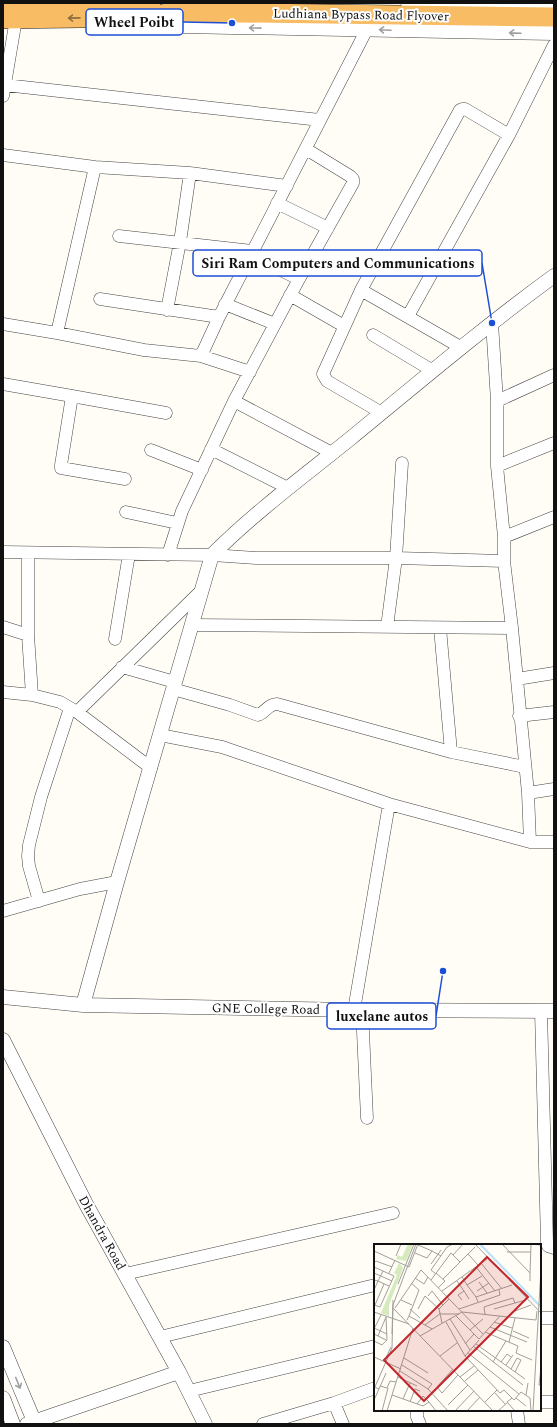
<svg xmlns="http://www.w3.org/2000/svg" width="557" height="1427" font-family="Spectral,serif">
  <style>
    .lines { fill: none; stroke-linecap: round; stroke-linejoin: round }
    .minor-casing { stroke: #444; stroke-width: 13 }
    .tertiary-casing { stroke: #444; stroke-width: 15 }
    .trunk-casing { stroke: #222; stroke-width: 20 }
    .minor { stroke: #fff; stroke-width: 12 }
    .tertiary { stroke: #fff; stroke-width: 14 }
    .trunk { stroke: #f7bc64; stroke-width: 19 }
    .oneway { stroke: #906f3f }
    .oneway2 { stroke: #a0a0a0 }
    .labels { text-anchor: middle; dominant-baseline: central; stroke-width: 4; stroke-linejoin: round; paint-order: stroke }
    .street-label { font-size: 13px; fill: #111; stroke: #fff }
    .inset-river { fill: none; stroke: #b9e0f7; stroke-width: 2 }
    .inset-road { fill: none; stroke: #a09f9a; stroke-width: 1 }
    .view { fill: #c4262e; fill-opacity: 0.15; stroke: #c4262e; stroke-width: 2 }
    .inset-edge { fill: none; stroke: #111; stroke-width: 2 }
    .leader { fill: none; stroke: #1d4ed8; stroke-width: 1.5 }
    .callout-dot { fill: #1d4ed8; stroke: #fff; stroke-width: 1.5 }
    .callout { fill: #fff; stroke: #1d4ed8; stroke-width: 1.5 }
    .callout-label { font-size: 14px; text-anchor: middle; font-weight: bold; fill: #111 }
  </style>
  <rect width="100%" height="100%" fill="#fffdf5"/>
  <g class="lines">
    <defs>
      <path id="minor" d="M 5,85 L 320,120
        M 3,96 L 16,19
        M 3,155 L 95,167 L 190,173 L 287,186
        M 277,203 L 328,228
        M 119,236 L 252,251
        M 250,255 L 299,279
        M 361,290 L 462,348
        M 290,295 L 344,326
        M 100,299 L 219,317
        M 225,304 L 275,324
        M 167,310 L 180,242 L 190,173
        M 408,316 L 509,135
        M 3,324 L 57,333 L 95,167
        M 57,333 L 144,350 L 201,356
        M 373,335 L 433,371
        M 250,372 L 201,356 L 219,317 L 367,29
        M 3,384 L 72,396
        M 234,401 L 332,453
        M 497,401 L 554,375
        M 382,413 L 327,381 L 323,374 L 361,290 L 460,110 L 462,109 L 465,109 L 509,135 L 554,45
        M 211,449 L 288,488
        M 151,450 L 202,470
        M 497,466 L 554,443
        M 125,479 L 61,468 L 61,465 L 72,396 L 166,413
        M 126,512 L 177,523
        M 504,537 L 554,517
        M 3,552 L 212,555 L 256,558 L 396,558 L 504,561
        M 28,553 L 28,635 L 32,695 L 60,702 L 77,712 L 151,768
        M 168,555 L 182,511 L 234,401 L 299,279 L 353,183 L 353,179 L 350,176 L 306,149
        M 192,625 L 512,628 L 504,561 L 504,537 L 497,466 L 497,401 L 492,323
        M 3,627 L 28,635
        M 387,627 L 396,558 L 402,463
        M 440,628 L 451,752
        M 115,639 L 129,554
        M 122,667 L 175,682
        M 517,679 L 554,673
        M 173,689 L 230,705 L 258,715 C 266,712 268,704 277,704 L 451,752 L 525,767
        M 3,692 L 32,695
        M 77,712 L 202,590
        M 519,716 L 554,712
        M 160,735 L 222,747 L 389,804 L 530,842 L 528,793 L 512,628
        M 528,793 L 554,789
        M 530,842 L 554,842
        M 39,901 L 29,866 L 28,856 L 29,845 L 41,797 L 70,708
        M 3,911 L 80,889 L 117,882
        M 354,1010 L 389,804
        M 362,1010 L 367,1118
        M 541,1011 L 547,1242 L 548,1246 L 554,1248
        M 125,1274 L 393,1213
        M 540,1318 L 554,1318
        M 160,1337 L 375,1285
        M 189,1391 L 375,1346
        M 540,1402 L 554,1402
        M 334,1403 L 343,1424
        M 417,1410 L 417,1417 L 420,1424
        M 517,1410 L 519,1424
        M 263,1424 L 334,1403 L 375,1388"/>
      <path id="tertiary" d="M 408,3 L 554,7
        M 147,20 L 157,23 L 182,26 L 554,33
        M 3,997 L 83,1005 L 354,1010 L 554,1011
        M 83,1005 L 117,882 L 212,555 C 255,512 304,476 351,438 C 418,383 484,327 554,276
        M 3,1040 L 86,1204 L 179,1372 L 205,1424
        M 3,1347 L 34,1421
        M 3,1398 L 13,1424
        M 27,1424 L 179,1372"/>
      <path id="trunk" d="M 3,3 L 151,5
        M 3,19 L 158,17 L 169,12 L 554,17"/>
    </defs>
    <use href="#minor" class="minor-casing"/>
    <use href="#tertiary" class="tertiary-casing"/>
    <use href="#trunk" class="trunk-casing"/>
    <use href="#minor" class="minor"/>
    <use href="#tertiary" class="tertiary"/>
    <use href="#trunk" class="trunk"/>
  </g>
  <defs><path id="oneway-shaft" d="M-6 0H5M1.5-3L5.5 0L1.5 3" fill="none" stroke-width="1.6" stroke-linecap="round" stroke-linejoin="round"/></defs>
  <use class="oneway" href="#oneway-shaft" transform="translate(74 18) rotate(179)"/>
  <g class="oneway2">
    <use href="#oneway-shaft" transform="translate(255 28) rotate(-179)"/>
    <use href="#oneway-shaft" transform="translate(385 30) rotate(-177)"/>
    <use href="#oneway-shaft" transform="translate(515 33) rotate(-178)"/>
    <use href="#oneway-shaft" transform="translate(18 1383) rotate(68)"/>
  </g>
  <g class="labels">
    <g class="street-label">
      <text transform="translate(361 15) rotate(1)">Ludhiana Bypass Road Flyover</text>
      <text transform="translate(266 1009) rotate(1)">GNE College Road</text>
      <text transform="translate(102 1233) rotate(61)">Dhandra Road</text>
    </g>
  </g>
  <g transform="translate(374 1244)">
    <rect width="167" height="167" fill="#fffdf5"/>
    <path d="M 34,0 L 39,0 L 32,17 L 22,15 L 24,11 L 28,13 ZM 25,19 L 29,24 L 15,61 L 15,72 L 7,69 L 23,31 L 20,29 Z" fill="#d5ebbd"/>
    <path class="inset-river" d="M 106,0 L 167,63"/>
    <path class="inset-road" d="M 101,0 L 167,69M 128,0 L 156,29 L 156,37M 155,0 L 167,1M 44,1 L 58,7M 0,7 L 35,23 L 44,0M 133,8 L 157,8M 41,9 L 53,14 L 58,7 L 67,12M 94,10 L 104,21M 79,11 L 86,18 L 101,3M 22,12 L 27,0M 0,19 L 2,17 L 18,23M 107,19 L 128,45M 57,20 L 67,6M 0,23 L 20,32 L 6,63 L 0,61M 102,23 L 121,47M 0,29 L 18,37M 15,29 L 21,16M 62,29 L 71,37 L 64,44M 156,29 L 157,1M 62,30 L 57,26 L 73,3 L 79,0M 88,33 L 93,41 L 108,32M 41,34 L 50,40 L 54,33M 69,35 L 86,18M 0,36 L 4,37 L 9,27M 57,36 L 77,9 L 79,11 L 89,0M 83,37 L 90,47M 105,38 L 113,49M 24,40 L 40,0M 93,41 L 102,53M 0,46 L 4,37 L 15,42M 68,47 L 113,15M 103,47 L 115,39M 54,52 L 58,47 L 69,61M 27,56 L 38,61M 88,56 L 84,51 L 90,47 L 95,55M 104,58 L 102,53 L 138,41M 1,61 L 10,40M 19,64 L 119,167M 21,64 L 47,26 L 109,90M 36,65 L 46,74M 44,65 L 51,52 L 65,65M 85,65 L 126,51 L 125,46M 120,65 L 141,59M 141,67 L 157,61M 0,68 L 35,80M 67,70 L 85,70M 111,70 L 110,63 L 119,60 L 139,54 L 141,59 L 152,56M 35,72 L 45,46 L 37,39M 82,72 L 105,95 L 126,72M 76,75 L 96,106M 33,76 L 35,72 L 58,85M 72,78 L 91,112 L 105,96M 120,78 L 138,84M 68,79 L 65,65 L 75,55M 51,81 L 67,69M 116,83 L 153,98M 0,84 L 13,90M 0,85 L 7,71M 96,86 L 109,75M 139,87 L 155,94M 111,88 L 144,102 L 142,109 L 158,116M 0,90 L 12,96M 18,90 L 19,56M 4,92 L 12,73M 46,92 L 88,68 L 162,76 L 163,67M 0,97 L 8,101 L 13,96 L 12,73M 135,98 L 141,74M 91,100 L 100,90M 102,100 L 151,135M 99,102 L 149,141M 167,104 L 167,117M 94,109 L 145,150M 66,112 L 83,99M 91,112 L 126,149 L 130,146 L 140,156 L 147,148 L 156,154 L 157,167M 0,113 L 27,125M 30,114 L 54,129M 10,118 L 17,103M 119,118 L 132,97M 127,118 L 133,110 L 137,113M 28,121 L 58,140 L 54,145M 132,121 L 139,111M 167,124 L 165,141 L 167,141M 79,125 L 63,143 L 68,149 L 84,131M 137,125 L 143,114 L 147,116 L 141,128M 26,127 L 54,145 L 74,167M 24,133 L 43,142M 86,133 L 100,122M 91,137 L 104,126M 6,142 L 13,144 L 16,137 L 22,138M 0,143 L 5,145 L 12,129M 0,145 L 18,104 L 19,61 L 42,0M 121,149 L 131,160M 18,151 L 49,162 L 55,158 L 62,167M 152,151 L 154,139M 138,154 L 133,158 L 141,167M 142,154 L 152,162M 29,155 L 36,139M 0,156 L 5,145M 36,158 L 41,145 L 46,147M 111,158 L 123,146M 43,160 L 49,152 L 55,158M 74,161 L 94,141M 8,167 L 14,144M 13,167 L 39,84M 81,167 L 100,147M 93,167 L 106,153M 124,167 L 133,159M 159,167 L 167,24"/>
    <path class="view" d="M 113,13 L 154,53 L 50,157 L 10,116 Z"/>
    <rect width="167" height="167" class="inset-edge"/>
  </g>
  <path class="leader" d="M232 23L183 22M492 323L482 263M443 971L436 1016"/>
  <g class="callout-dot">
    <circle cx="232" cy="23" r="4"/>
    <circle cx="492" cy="323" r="4"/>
    <circle cx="443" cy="971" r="4"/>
  </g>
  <g class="callout">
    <rect x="86" y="9" width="97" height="26" rx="4"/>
    <rect x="193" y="250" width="289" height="26" rx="4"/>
    <rect x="327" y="1003" width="109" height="26" rx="4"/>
  </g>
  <g class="callout-label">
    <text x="134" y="27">Wheel Poibt</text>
    <text x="338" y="268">Siri Ram Computers and Communications</text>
    <text x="382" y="1021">luxelane autos</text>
  </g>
  <rect width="557" height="1427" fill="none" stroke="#111111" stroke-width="8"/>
</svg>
